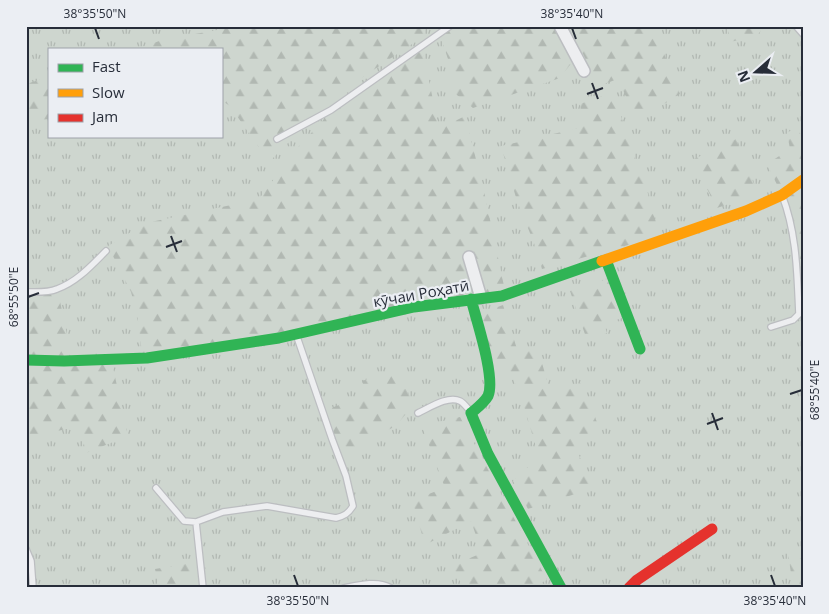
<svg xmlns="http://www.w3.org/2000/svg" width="829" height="614" font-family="'Open Sans',sans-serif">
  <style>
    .grass { fill: url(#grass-tufts); fill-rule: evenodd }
    .forest { fill: url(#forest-firs) }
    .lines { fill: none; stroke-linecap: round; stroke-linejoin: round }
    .lane-casing { stroke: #bcbec1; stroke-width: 8 }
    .street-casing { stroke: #bcbec1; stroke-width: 14 }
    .lane { stroke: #edeef0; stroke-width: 5.5 }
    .street { stroke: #edeef0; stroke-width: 11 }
    .fast { stroke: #30b455; stroke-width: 11 }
    .slow { stroke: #ff9f0a; stroke-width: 11 }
    .jam { stroke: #e5322d; stroke-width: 11 }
    .ticks { fill: none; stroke: #272d39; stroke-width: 2 }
    .labels { text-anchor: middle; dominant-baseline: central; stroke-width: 4.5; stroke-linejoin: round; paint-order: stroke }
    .street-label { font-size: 15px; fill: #272d39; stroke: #ebeef3 }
    .neatline { fill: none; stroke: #272d39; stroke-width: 2 }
    .ticks-label { font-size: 12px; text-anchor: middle; fill: #272d39 }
  </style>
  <defs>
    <pattern id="grass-tufts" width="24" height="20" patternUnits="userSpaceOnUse" patternTransform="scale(1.25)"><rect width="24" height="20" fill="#ced6cf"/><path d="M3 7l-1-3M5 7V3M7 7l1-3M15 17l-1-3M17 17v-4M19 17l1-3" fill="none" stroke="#b1b8b2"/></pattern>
    <pattern id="forest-firs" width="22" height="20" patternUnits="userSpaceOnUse" patternTransform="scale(1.25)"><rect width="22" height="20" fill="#ced6cf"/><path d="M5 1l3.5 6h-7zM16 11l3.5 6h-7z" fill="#b1b8b2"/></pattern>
  </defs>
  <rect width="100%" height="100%" fill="#dee0e3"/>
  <path class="grass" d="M 26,26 L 803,26 L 803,588 L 33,588 L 26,550 ZM 49,49 L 221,49 L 221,136 L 49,136 Z"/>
  <path class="forest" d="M 239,26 L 426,26 L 424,36 L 348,87 L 316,115 L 270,161 L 255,142 L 230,106 L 221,100 L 221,49 L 137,49 L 162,40 Z
    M 448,26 L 557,26 L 573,61 L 560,78 L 473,108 L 452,91 L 450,65 L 439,32 Z
    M 570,26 L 653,26 L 680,94 L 637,121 L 618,79 L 598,86 Z
    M 728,26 L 764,26 L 757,36 L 730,42 Z
    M 422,47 L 439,129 L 465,116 L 484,191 L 504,286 L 500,298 L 143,361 L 137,313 L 131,292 L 108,246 L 146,223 L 259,199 L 298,147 L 331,112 Z
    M 49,77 L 49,119 L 26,121 L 26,84 Z
    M 613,92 L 641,176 L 652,204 L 657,228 L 639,242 L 542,269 L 534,243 L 517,201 L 501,146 L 583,127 L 580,104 Z
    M 796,127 L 803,138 L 803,176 L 781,193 L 767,164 L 790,149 L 787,133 Z
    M 736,139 L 758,194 L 717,208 L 692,160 Z
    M 803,182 L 803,258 L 795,262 L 794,245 L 781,196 Z
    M 607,279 L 622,318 L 604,324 L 607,333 L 587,340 L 570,291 Z
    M 57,287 L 70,349 L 64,364 L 112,363 L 128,436 L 86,453 L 80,426 L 30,437 L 26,400 L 26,294 Z
    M 503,305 L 517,349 L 537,346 L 551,394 L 580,383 L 600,429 L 572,440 L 594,488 L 528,509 L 513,481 L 539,457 L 522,400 L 511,373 L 492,374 L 478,314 Z
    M 396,369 L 411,399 L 405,415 L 396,426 L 335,456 L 326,440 L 321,412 L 367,394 L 362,381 Z
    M 460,417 L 547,580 L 530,588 L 464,588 L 451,566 L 482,553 L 471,521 L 425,545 L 412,500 L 445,488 L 422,426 Z
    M 796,548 L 799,559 L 803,558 L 803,588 L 793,588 L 788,552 Z
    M 192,563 L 193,588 L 159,588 L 155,569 Z"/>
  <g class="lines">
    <defs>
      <path id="lane" d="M 796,26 L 803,34
        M 277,139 L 331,110 L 450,26
        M 26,292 C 36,292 48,293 57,289 C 77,282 92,265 106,251
        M 771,327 L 793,320 L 799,314 C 797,273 797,234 782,195
        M 418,413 C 429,408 448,395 460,401 C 464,403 468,409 471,412
        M 156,488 L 184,521 L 196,522
        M 26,549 L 31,561 L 33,588
        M 203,588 L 196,522 L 223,512 L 267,506 L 336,518 C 344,516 348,514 353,506 L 346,476 L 332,439 L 296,334
        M 344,588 C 358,585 378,580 391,588"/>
      <path id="street" d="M 560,26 L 584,71
        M 469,257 L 481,298"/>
    </defs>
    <use href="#lane" class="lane-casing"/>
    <use href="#street" class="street-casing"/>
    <use href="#lane" class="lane"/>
    <use href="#street" class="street"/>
    <path class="fast" d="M 606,260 L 640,349
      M 471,299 C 476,319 496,378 488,396 C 484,403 477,408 471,413 L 488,454 L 561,588
      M 26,360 L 64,361 L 147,358 L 279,338 L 414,307 L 502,296 L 602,261"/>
    <path class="slow" d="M 602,261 L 746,211 L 782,195 L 803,180"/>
    <path class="jam" d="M 629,588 L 637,580 L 712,529"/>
  </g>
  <path class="ticks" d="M 95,28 L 99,39M 572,28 L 576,39M 592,83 L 598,99M 587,94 L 603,88M 171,236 L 177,252M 166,247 L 182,241M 28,297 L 39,293M 790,394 L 802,390M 712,413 L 718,430M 707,424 L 723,418M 294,575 L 298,586M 771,575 L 775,586"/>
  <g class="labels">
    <g class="street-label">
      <text transform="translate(421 293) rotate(-10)">кӯчаи Роҳатӣ</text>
    </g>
  </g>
  <rect width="829" height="614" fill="none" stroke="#ebeef3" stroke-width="55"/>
  <rect x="48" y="48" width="175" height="90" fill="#ebeef3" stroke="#9da1a9"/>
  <rect x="58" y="64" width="25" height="8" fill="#30b455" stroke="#9da1a9"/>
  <text x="92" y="72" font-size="15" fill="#272d39">Fast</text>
  <rect x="58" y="89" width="25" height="8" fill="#ff9f0a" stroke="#9da1a9"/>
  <text x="92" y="98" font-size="15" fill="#272d39">Slow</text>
  <rect x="58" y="114" width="25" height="8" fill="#e5322d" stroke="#9da1a9"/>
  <text x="92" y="122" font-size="15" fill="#272d39">Jam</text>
  <g transform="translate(756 72) rotate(250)" stroke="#ebeef3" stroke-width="4" paint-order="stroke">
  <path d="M0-4L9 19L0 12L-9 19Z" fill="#272d39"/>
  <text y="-8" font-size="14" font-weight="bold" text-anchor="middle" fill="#272d39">N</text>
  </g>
  <rect x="28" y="28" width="774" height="558" class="neatline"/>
  <g class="ticks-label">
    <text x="95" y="18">38°35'50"N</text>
    <text x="572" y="18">38°35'40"N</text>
    <text transform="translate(14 297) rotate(-90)" y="4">68°55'50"E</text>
    <text transform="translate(815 390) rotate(-90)" y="4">68°55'40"E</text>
    <text x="298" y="605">38°35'50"N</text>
    <text x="775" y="605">38°35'40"N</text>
  </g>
</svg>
